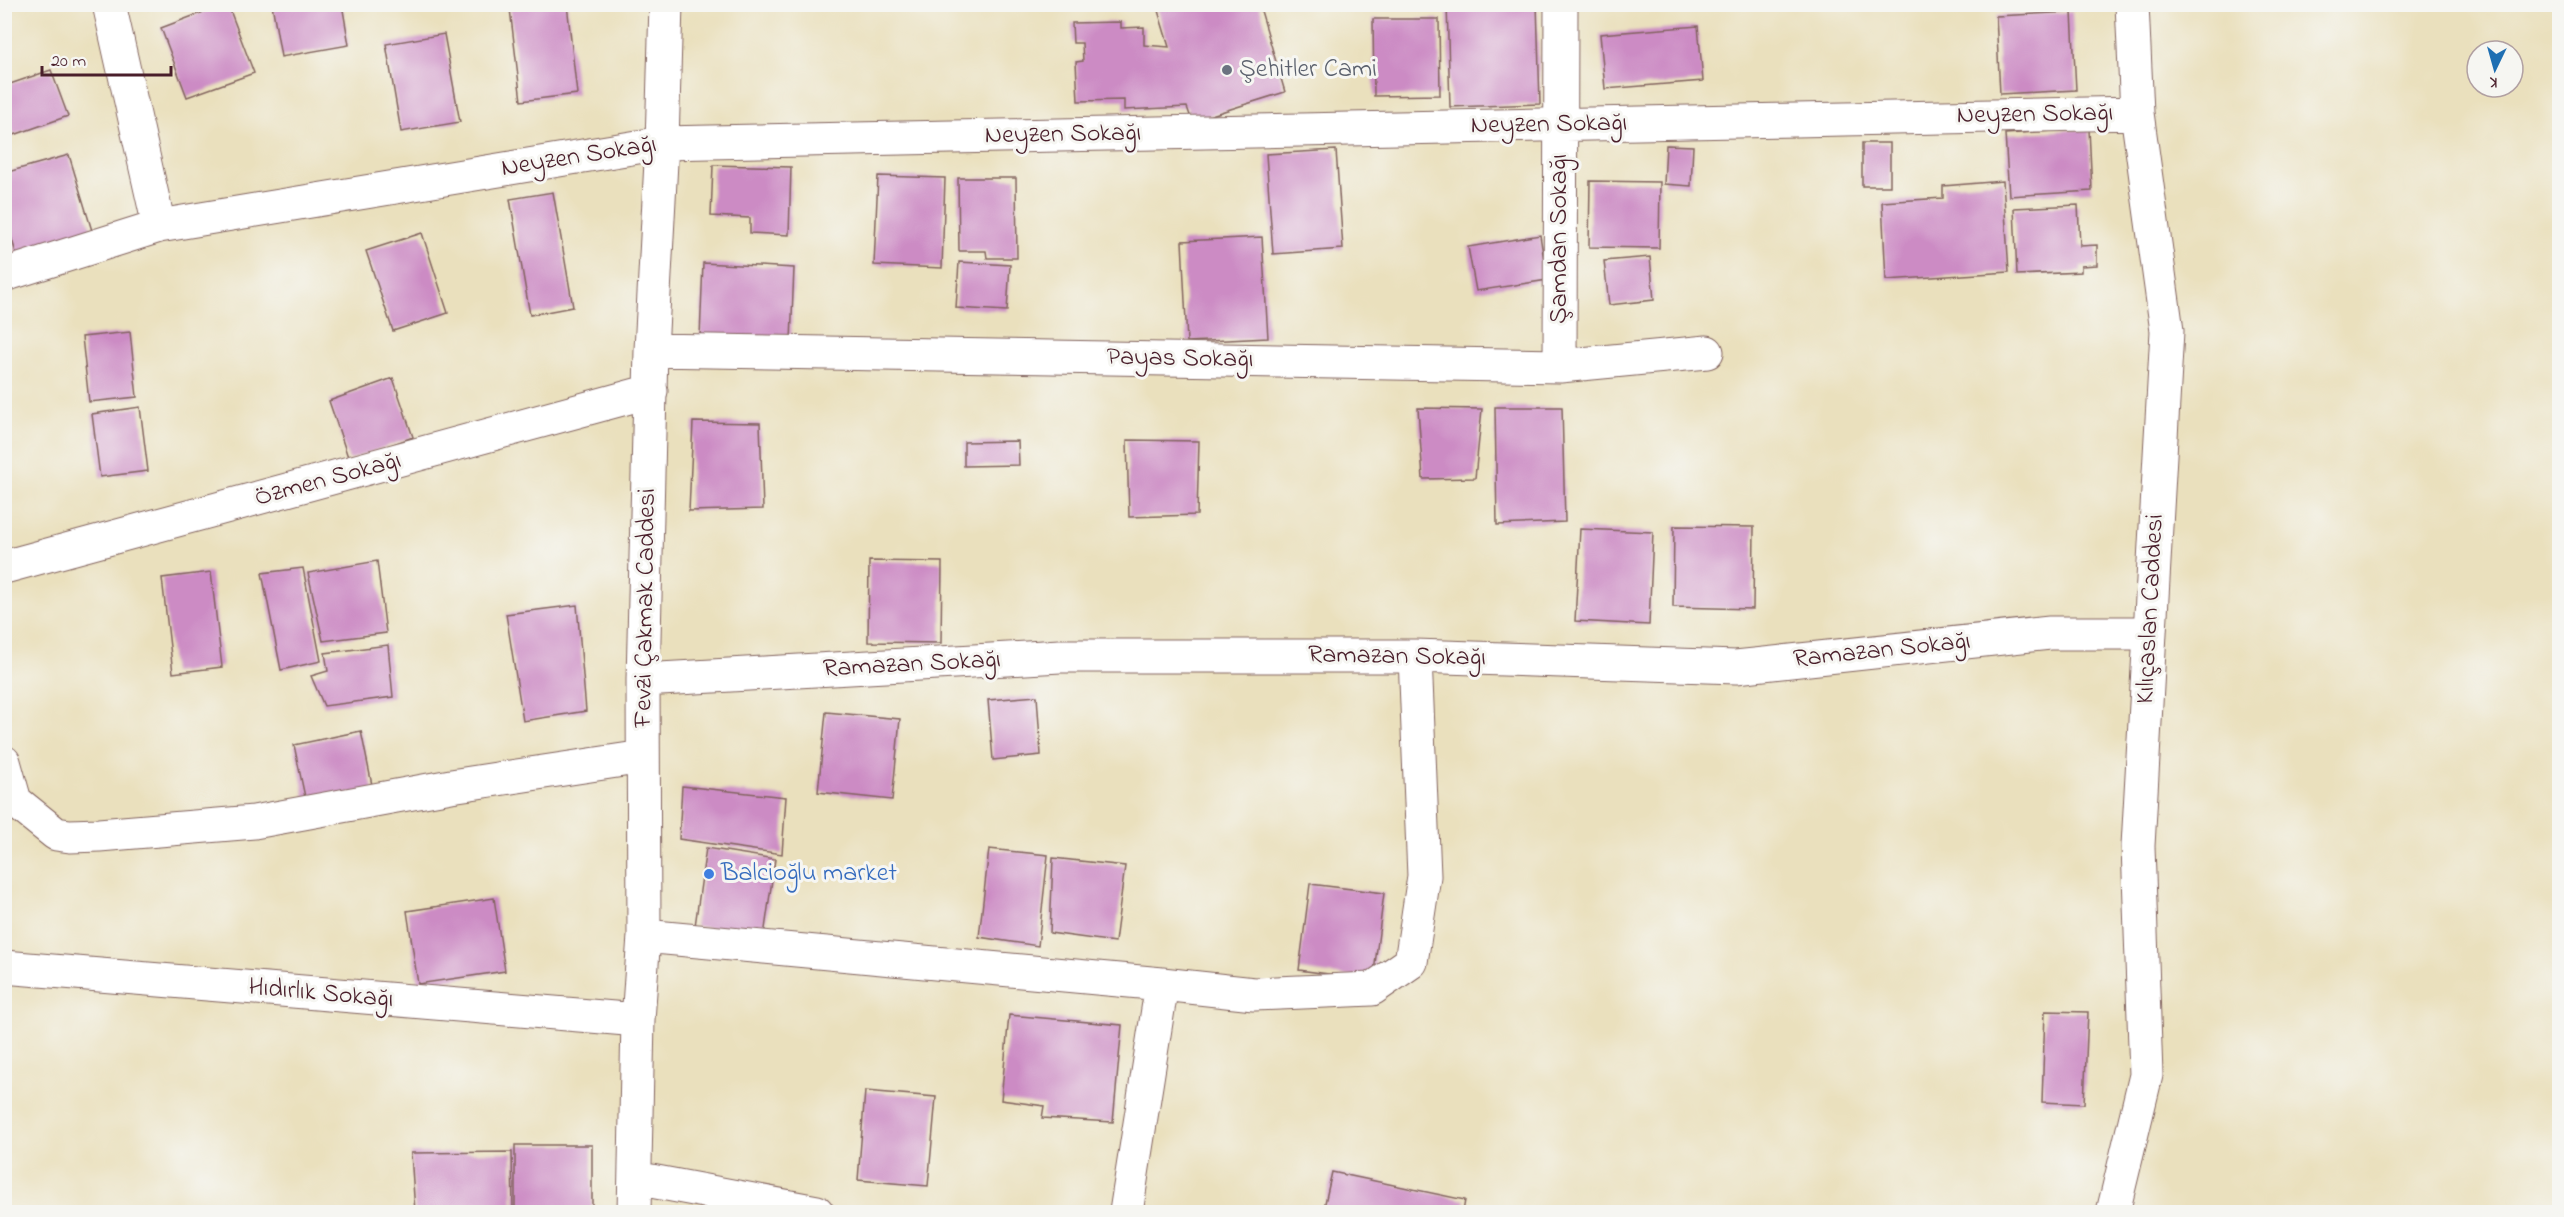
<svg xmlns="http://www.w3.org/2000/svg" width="2564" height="1217" font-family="'Indie Flower',sans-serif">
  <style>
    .building { fill: #cc8bc4 }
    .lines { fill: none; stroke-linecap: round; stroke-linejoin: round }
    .minor-casing { stroke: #82635e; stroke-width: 35 }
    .minor { stroke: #fff; stroke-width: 33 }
    .worship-dot { fill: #6b7280; stroke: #f6f6f2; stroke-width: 2 }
    .shop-dot { fill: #3f7fe0; stroke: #f6f6f2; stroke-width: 2 }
    .labels { text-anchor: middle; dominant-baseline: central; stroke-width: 6; stroke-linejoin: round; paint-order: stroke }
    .worship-label { font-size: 26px; fill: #5b616d; stroke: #f6f6f2; text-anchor: start }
    .street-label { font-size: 26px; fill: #4a1f2b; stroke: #f6f6f2 }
    .shop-label { font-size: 26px; fill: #366cbe; stroke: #f6f6f2; text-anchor: start }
  </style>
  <rect width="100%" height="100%" fill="#f6f6f2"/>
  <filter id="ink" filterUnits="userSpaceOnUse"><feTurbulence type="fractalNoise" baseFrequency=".0167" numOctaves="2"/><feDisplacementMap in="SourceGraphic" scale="12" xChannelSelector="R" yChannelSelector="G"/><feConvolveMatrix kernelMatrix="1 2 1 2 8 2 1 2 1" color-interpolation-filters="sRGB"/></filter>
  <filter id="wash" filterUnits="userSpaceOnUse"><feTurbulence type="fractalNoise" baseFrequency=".008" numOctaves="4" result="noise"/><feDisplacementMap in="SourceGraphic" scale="24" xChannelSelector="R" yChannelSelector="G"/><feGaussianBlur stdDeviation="1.35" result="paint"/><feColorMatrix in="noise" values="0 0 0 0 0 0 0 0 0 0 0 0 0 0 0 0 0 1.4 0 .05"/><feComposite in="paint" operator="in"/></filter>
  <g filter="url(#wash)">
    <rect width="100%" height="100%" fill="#eae0bd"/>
    <g id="blocks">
      <path class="building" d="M 272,4 L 342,4 L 349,45 L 281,57 Z
        M 551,4 L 567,4 L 577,94 L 521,101 L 510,9 Z
        M 1156,4 L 1259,4 L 1285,92 L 1192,121 L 1187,107 L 1124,110 L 1124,100 L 1078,101 L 1076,62 L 1083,61 L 1082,43 L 1073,43 L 1072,23 L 1121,22 L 1121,28 L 1144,27 L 1144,45 L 1169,47 Z
        M 1447,4 L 1537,4 L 1540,104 L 1450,107 Z
        M 222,5 L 228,5 L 254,73 L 187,97 L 161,28 Z
        M 2072,12 L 2076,90 L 2000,94 L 1996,16 Z
        M 1373,19 L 1439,19 L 1440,95 L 1374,96 Z
        M 1698,26 L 1703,81 L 1605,89 L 1600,34 Z
        M 444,34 L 460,122 L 401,132 L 386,44 Z
        M 51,70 L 68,116 L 14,135 L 4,108 L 4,86 Z
        M 2089,129 L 2092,191 L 2009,196 L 2005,134 Z
        M 1862,143 L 1890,143 L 1890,186 L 1862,186 Z
        M 1666,145 L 1693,146 L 1691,186 L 1664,184 Z
        M 1336,150 L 1343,249 L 1273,254 L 1266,154 Z
        M 69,155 L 93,234 L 17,256 L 4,214 L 4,173 Z
        M 713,165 L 791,167 L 789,235 L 750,233 L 750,218 L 711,216 Z
        M 878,176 L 945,178 L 942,268 L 874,265 Z
        M 958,178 L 1016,178 L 1017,258 L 987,258 L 986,251 L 959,251 Z
        M 1590,181 L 1660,182 L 1659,248 L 1589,247 Z
        M 2003,181 L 2009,272 L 1886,280 L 1882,202 L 1943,198 L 1943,186 Z
        M 553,192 L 573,307 L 530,315 L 510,199 Z
        M 2078,205 L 2080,246 L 2097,245 L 2097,265 L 2081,266 L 2081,272 L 2017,275 L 2014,208 Z
        M 422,233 L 448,313 L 393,331 L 366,251 Z
        M 1540,235 L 1547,280 L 1476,291 L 1468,247 Z
        M 1262,237 L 1268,338 L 1187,342 L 1182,241 Z
        M 1650,257 L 1654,300 L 1609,305 L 1604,261 Z
        M 959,262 L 1010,265 L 1007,311 L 956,308 Z
        M 703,263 L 794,268 L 791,341 L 700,337 Z
        M 130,332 L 137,397 L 89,402 L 82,337 Z
        M 393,378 L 413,437 L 349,460 L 329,401 Z
        M 140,407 L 148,471 L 100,477 L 92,414 Z
        M 1495,407 L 1562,407 L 1565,522 L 1497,525 Z
        M 1418,408 L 1482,409 L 1475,478 L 1423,479 Z
        M 693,422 L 760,423 L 763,509 L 689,511 Z
        M 1127,440 L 1199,441 L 1197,515 L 1129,517 Z
        M 1018,441 L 1019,465 L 964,466 L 964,442 Z
        M 1674,526 L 1754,527 L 1753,609 L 1673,607 Z
        M 1580,529 L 1653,532 L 1649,625 L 1575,621 Z
        M 377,561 L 386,633 L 323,641 L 308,573 Z
        M 869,561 L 942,562 L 941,643 L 868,642 Z
        M 303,568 L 321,661 L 281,670 L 262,573 Z
        M 211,572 L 222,667 L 173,673 L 162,578 Z
        M 577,605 L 586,711 L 523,721 L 506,614 Z
        M 388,645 L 393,697 L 324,706 L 311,676 L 328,671 L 325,653 Z
        M 1037,696 L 1041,755 L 993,760 L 988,700 Z
        M 826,712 L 900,719 L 892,800 L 818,792 Z
        M 361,731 L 373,790 L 306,802 L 294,745 Z
        M 682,786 L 786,797 L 782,854 L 679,839 Z
        M 706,848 L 775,859 L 764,936 L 695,926 Z
        M 989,849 L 1048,855 L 1038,946 L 979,937 Z
        M 1053,858 L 1125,866 L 1115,942 L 1050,933 Z
        M 1310,884 L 1384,893 L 1373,980 L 1299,970 Z
        M 494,898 L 505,971 L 418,984 L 407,911 Z
        M 2045,1011 L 2088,1012 L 2084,1104 L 2042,1102 Z
        M 1009,1015 L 1122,1025 L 1113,1122 L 1042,1118 L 1044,1106 L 1001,1100 Z
        M 865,1091 L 936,1097 L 928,1186 L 858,1180 Z
        M 515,1145 L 592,1145 L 592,1212 L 515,1212 Z
        M 512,1152 L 513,1212 L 415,1212 L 411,1153 Z
        M 1332,1172 L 1465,1200 L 1463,1212 L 1323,1212 Z"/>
    </g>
  </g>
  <g filter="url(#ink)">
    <use href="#blocks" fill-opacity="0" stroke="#82635e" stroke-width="1.5"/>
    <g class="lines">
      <defs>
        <path id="minor" d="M 109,4 L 159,226
          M 4,275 L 159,226 L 662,143 L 2137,113
          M 651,350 L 1560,366 L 1707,352
          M 1560,366 L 1561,4
          M 4,567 L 651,391
          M 643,680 L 1060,656 L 1415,656 L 1736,667 L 2050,633 L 2150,633
          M 4,762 L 15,801 L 56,834 L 70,836 L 99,835 L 254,822 L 451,786 L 643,757
          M 644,936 L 1162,984 L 1254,994 L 1372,989 L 1411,962 L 1424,876 L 1415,656
          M 4,967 L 638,1020
          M 635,1178 L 817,1212
          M 634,1212 L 638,1020 L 644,936 L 643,680 L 651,350 L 662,143 L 666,4
          M 1126,1212 L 1162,984
          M 2113,1212 L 2146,1075 L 2138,846 L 2167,331 L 2137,113 L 2132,4"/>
      </defs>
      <use href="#minor" class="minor-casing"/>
      <use href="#minor" class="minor"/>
    </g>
  </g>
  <circle class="worship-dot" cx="1227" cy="70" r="6"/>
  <circle class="shop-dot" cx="709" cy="874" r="6"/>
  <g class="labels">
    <g class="worship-label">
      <text x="1239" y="70">Şehitler Cami</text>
    </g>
    <g class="street-label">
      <text transform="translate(2035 115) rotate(-1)">Neyzen Sokağı</text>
      <text transform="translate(1549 125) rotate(-1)">Neyzen Sokağı</text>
      <text transform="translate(1063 135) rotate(-1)">Neyzen Sokağı</text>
      <text transform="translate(579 157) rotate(-9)">Neyzen Sokağı</text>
      <text transform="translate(1560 239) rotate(-90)">Şamdan Sokağı</text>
      <text transform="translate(1180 359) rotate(1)">Payas Sokağı</text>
      <text transform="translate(328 480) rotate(-15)">Özmen Sokağı</text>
      <text transform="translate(646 608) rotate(-89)">Fevzi Çakmak Caddesi</text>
      <text transform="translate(2151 609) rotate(-87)">Kılıçaslan Caddesi</text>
      <text transform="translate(1882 651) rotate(-6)">Ramazan Sokağı</text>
      <text transform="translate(1397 657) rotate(1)">Ramazan Sokağı</text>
      <text transform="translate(912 665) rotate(-3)">Ramazan Sokağı</text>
      <text transform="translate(321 994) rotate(5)">Hıdırlık Sokağı</text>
    </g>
    <g class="shop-label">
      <text x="721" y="874">Balcioğlu market</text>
    </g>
  </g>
  <rect width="2564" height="1217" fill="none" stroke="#f6f6f2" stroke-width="24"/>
  <g transform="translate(2495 69) rotate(185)"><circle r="28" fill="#f6f6f2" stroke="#b1a0a2" stroke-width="1.5"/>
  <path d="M0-4.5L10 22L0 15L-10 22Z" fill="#1f6fb2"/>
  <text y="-9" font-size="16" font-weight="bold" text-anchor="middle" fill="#4a1f2b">K</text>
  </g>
  <path d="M42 66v9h129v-9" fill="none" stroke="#4a1f2b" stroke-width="3"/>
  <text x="51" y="66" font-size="18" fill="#4a1f2b" stroke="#f6f6f2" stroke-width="4.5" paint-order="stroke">20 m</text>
</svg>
